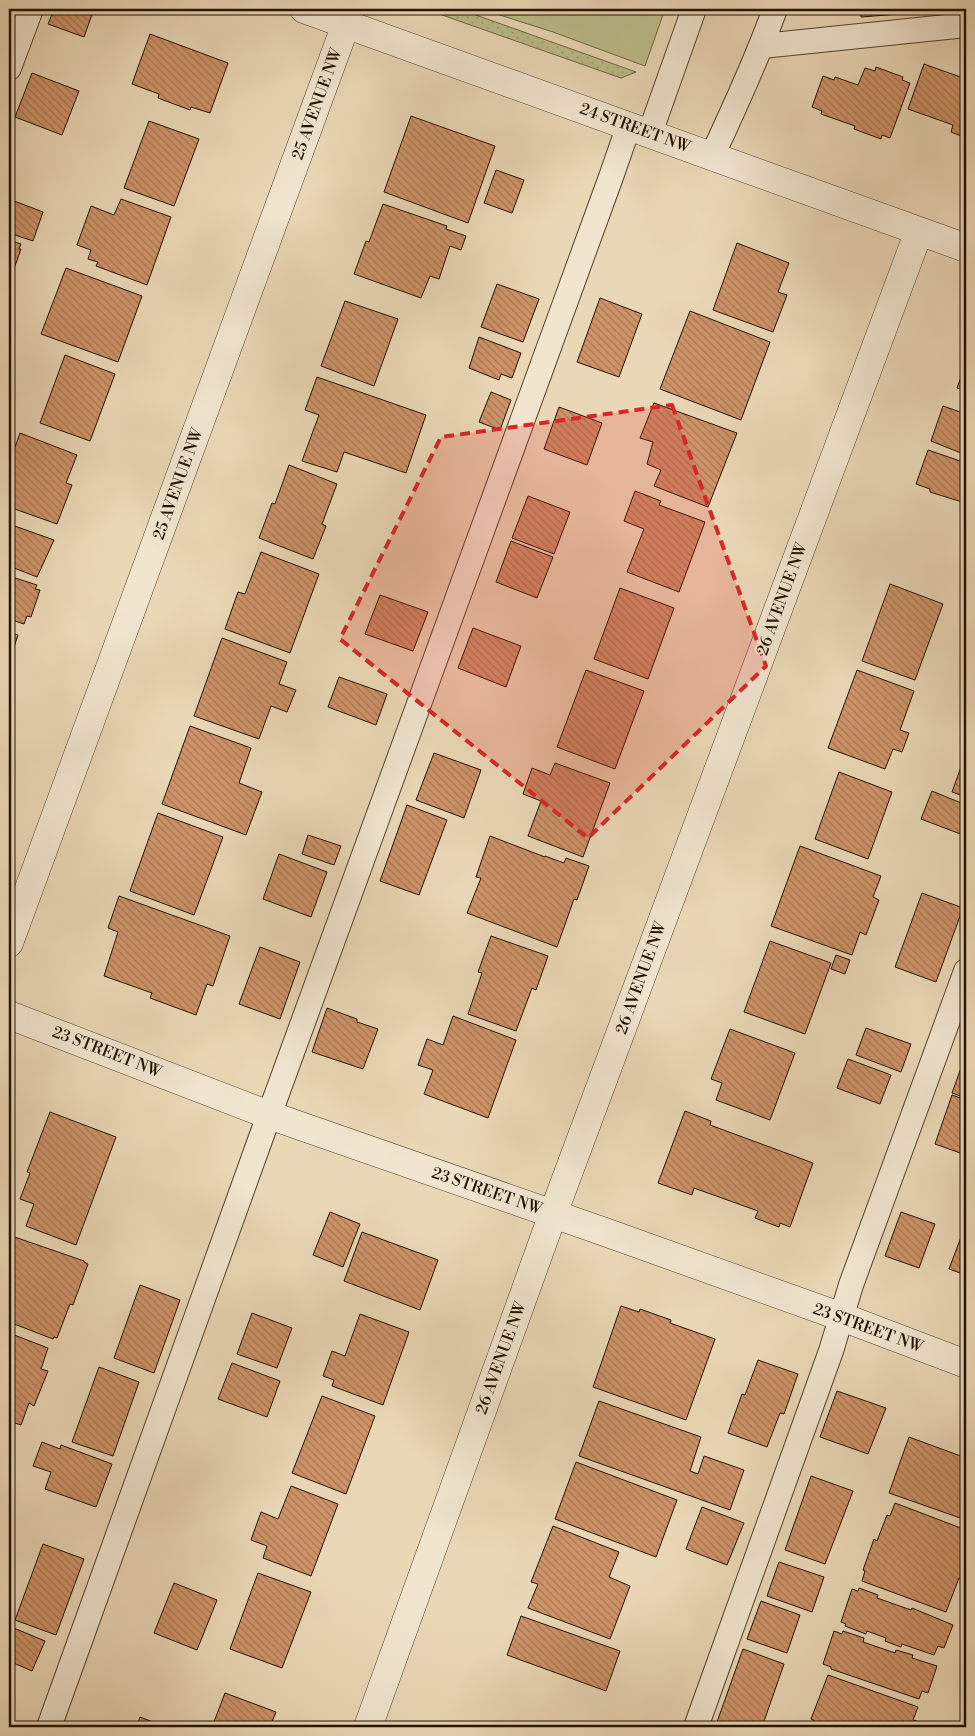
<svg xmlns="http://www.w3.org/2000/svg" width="975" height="1736" font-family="'Libre Bodoni',serif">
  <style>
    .grass { fill: url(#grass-dots); stroke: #6f6846 }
    .garden { fill: #bcbd8a; stroke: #6f6846 }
    .building { fill: url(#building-back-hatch); stroke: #221201 }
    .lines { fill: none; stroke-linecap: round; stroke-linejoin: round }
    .lane-casing { stroke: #54432e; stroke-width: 26 }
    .street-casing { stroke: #54432e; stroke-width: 29 }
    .lane { stroke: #f1e5cf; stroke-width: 24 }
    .street { stroke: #f1e5cf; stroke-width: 28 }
    .marked { fill: #d62828; fill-opacity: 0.2; stroke: #d62828; stroke-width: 4; stroke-dasharray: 10 6; stroke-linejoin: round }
    .labels { text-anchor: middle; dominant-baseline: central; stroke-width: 4; stroke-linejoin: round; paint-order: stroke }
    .street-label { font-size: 16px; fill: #221201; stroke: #f1e5cf }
  </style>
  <defs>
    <pattern id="grass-dots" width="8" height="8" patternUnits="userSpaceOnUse" patternTransform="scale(1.25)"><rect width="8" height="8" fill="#bcbd8a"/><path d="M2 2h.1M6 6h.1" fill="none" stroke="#a1a175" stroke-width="1.8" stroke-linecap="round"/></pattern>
    <pattern id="building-back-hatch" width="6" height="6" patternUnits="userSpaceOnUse" patternTransform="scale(1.25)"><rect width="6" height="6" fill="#ce9369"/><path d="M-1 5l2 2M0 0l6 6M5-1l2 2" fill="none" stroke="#a77754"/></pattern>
  </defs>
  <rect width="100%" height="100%" fill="#ead7b5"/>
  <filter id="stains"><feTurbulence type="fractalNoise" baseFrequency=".004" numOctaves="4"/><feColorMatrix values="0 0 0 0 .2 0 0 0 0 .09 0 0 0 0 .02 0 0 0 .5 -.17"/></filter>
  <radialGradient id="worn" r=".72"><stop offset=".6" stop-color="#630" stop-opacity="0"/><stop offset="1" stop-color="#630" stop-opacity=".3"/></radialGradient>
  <path class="grass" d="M 425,9 L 459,9 L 636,72 L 621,78 Z"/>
  <path class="garden" d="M 481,9 L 665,9 L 645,66 L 553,32 Z"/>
  <path class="building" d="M 54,9 L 94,9 L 84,37 L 48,24 Z
    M 870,9 L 899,9 L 899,14 L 861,17 L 860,10 Z
    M 150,34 L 228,63 L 210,113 L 191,107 L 190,110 L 158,98 L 159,94 L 132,84 Z
    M 924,64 L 966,79 L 966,138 L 951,132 L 953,125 L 908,109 Z
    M 876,67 L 903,77 L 902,80 L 910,83 L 890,138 L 882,135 L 881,139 L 854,129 L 855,126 L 821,114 L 822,111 L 812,107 L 823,76 L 834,80 L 835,77 L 858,85 L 865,68 L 875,71 Z
    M 32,73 L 79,91 L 62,135 L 15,117 Z
    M 411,116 L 495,146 L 468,223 L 384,192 Z
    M 149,121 L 199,139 L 174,206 L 124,188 Z
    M 496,170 L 524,180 L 512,213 L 484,203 Z
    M 9,199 L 43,212 L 33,241 L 9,233 Z
    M 121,199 L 171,217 L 147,285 L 96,266 L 98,262 L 88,259 L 91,250 L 77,245 L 91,206 L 114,215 Z
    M 383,204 L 447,226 L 446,229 L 466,236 L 461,250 L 450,246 L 439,279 L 430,276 L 421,298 L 354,274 L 366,241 L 369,242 Z
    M 9,240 L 21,244 L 19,249 L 21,249 L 9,283 Z
    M 737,243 L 789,263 L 778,292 L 787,295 L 773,332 L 713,310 Z
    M 66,268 L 142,296 L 118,362 L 41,334 Z
    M 497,284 L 539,299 L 523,342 L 481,327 Z
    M 600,298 L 642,314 L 619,377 L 577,362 Z
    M 345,301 L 398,319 L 374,386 L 321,366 Z
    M 690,311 L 770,342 L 741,420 L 660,389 Z
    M 479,337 L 521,353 L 512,378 L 501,374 L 499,380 L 469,368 Z
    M 65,355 L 115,374 L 90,441 L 40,423 Z
    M 966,363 L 966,391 L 957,388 Z
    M 317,377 L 426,415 L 406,473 L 344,452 L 337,472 L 302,461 L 319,415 L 305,410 Z
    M 491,392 L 511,400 L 500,430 L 479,422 Z
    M 654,403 L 737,433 L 708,507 L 654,486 L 661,470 L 647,464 L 653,442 L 640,438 Z
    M 943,406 L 966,414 L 966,454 L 961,452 L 961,453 L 931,441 Z
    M 559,407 L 602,423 L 587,465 L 544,449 Z
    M 20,433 L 77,455 L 66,483 L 72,485 L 57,524 L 9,507 L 9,464 Z
    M 928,450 L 966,463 L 966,505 L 961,504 L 962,502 L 930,492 L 930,489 L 916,484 Z
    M 289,465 L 337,484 L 322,524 L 326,526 L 313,559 L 259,538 L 272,503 L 275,504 Z
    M 635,491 L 661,501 L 659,505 L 705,522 L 679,592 L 627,572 L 644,529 L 624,521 Z
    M 528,496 L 570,512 L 554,554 L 512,538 Z
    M 9,524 L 54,540 L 37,577 L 9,566 Z
    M 511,541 L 553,557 L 537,598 L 496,582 Z
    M 261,552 L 319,574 L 290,653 L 225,629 L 238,592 L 245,594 Z
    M 9,576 L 37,585 L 35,589 L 40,590 L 31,617 L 27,616 L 24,624 L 9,619 Z
    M 890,584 L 943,604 L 915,680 L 862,661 Z
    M 620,588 L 674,608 L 648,679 L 594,659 Z
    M 380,595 L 428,612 L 413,651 L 365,634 Z
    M 473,628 L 521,646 L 506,687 L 458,668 Z
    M 9,632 L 18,635 L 9,662 Z
    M 222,638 L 287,662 L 279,684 L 296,690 L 287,712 L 271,706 L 259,739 L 194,716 Z
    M 586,670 L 644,691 L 615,769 L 557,747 Z
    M 857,670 L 914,691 L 900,730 L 909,733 L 902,752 L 893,749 L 885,769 L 828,748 Z
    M 339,677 L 387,694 L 376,725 L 328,707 Z
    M 190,726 L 251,748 L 239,783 L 262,792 L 246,835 L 162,804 Z
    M 434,753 L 481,770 L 464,818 L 416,800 Z
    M 966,753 L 966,797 L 952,792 Z
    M 555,763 L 610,783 L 583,857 L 528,836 L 541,801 L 523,794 L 532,768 L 550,775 Z
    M 839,772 L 892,792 L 868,859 L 815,839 Z
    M 932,791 L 966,805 L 966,825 L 963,835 L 921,819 Z
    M 407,805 L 447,820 L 419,895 L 380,881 Z
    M 158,813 L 223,837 L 194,915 L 130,891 Z
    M 308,835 L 341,846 L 334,865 L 302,854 Z
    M 490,836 L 545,857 L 545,856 L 564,863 L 566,858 L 589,866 L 577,900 L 574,899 L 557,947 L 467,913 L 481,878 L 476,877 Z
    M 800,846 L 881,876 L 873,897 L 879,900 L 866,935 L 860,932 L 852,955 L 771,926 Z
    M 279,854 L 327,872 L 311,917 L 263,899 Z
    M 922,893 L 963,908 L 936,982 L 895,967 Z
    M 119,896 L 230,936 L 213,986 L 207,984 L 196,1015 L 150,998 L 152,993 L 104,976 L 118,932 L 108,928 Z
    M 491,936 L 548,956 L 536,990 L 532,988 L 516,1031 L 468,1014 L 482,973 L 478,972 Z
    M 770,941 L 831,963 L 805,1034 L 744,1012 Z
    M 260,947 L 300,962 L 280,1019 L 239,1004 Z
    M 836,955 L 850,960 L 845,974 L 831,969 Z
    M 327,1008 L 357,1019 L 357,1022 L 378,1029 L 363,1069 L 312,1052 Z
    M 453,1016 L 516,1040 L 488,1118 L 424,1094 L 433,1070 L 418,1065 L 427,1039 L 443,1045 Z
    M 866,1028 L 911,1044 L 901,1072 L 856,1055 Z
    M 730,1029 L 795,1053 L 770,1120 L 716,1100 L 722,1083 L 711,1079 Z
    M 966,1054 L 966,1098 L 952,1093 Z
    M 848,1059 L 891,1075 L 880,1104 L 837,1088 Z
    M 952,1095 L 966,1100 L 966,1155 L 935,1144 Z
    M 685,1111 L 711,1121 L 710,1125 L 813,1163 L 790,1227 L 780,1223 L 779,1227 L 755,1218 L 758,1211 L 694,1188 L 692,1195 L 658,1183 Z
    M 50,1112 L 116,1137 L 76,1245 L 26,1226 L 34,1204 L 20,1199 L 30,1173 L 27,1172 Z
    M 330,1212 L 360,1224 L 343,1267 L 313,1255 Z
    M 901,1212 L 935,1224 L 919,1268 L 885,1256 Z
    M 966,1224 L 966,1275 L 949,1269 Z
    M 362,1232 L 438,1260 L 420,1310 L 344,1281 Z
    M 9,1235 L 84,1261 L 84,1262 L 88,1264 L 73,1305 L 70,1304 L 57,1338 L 54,1337 L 53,1339 L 9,1322 Z
    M 140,1285 L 180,1300 L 154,1373 L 114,1358 Z
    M 621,1306 L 639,1312 L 640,1309 L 671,1320 L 670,1323 L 715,1339 L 686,1420 L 593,1387 Z
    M 252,1313 L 292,1328 L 277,1368 L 237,1354 Z
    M 360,1314 L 409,1332 L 383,1405 L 332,1386 L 334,1380 L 323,1376 L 332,1351 L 345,1356 Z
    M 9,1333 L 48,1348 L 41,1369 L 48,1371 L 34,1406 L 29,1403 L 21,1425 L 9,1421 Z
    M 758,1360 L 798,1374 L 784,1414 L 780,1413 L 767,1447 L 728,1433 L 742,1394 L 745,1395 Z
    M 232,1363 L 280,1381 L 267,1417 L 218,1399 Z
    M 99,1367 L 139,1382 L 113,1456 L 72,1442 Z
    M 837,1391 L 886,1408 L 868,1454 L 820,1437 Z
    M 322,1396 L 375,1416 L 346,1494 L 292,1473 Z
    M 599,1401 L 701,1437 L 690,1471 L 698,1474 L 704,1456 L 744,1470 L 730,1510 L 579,1456 Z
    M 909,1437 L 966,1458 L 966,1520 L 889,1493 Z
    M 42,1442 L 60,1449 L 61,1445 L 112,1464 L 96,1507 L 45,1489 L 51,1472 L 33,1466 Z
    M 576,1462 L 677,1500 L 656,1557 L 555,1519 Z
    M 811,1476 L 853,1491 L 825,1564 L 785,1550 Z
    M 291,1486 L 338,1504 L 311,1576 L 263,1558 L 267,1546 L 251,1540 L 261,1512 L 278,1519 Z
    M 895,1503 L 966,1530 L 966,1574 L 964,1580 L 959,1578 L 946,1612 L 862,1581 L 865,1571 L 863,1570 L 874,1539 L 877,1541 L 887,1515 L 890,1516 Z
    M 702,1507 L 744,1523 L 727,1565 L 686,1549 Z
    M 553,1526 L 619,1552 L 609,1577 L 630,1586 L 610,1639 L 528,1608 L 538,1584 L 531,1582 Z
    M 43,1544 L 84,1559 L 56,1635 L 15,1620 Z
    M 779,1562 L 824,1577 L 812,1612 L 767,1596 Z
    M 258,1573 L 311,1592 L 282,1668 L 230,1649 Z
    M 174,1583 L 217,1600 L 197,1650 L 154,1633 Z
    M 859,1588 L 878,1595 L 877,1598 L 911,1610 L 912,1608 L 953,1625 L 944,1648 L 938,1646 L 934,1655 L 902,1644 L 901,1647 L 885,1641 L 886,1638 L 867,1631 L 866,1634 L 845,1626 L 846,1624 L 841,1622 L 852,1589 L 858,1591 Z
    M 761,1601 L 800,1615 L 787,1653 L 747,1639 Z
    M 521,1616 L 620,1651 L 606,1691 L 507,1655 Z
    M 9,1626 L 45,1641 L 32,1671 L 9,1661 Z
    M 834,1631 L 842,1634 L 843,1631 L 864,1638 L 863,1642 L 895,1653 L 896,1650 L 913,1655 L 912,1658 L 937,1666 L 928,1693 L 922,1691 L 919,1699 L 831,1669 L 831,1667 L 823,1664 Z
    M 743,1649 L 784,1664 L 762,1727 L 730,1727 L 717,1722 Z
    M 828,1675 L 918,1707 L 913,1720 L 917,1721 L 915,1727 L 813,1727 L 815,1721 L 811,1719 Z
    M 225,1693 L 276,1712 L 270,1727 L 212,1727 Z
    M 140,1717 L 166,1727 L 136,1727 Z"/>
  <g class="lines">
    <defs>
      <path id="lane" d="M 762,46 L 966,25
        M 9,68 L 31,9
        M 650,133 L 694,9
        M 712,156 C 735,107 757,59 775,9
        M 49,1727 L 259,1143 L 611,177 L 629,125
        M 696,1727 L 831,1351 L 851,1285 L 966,971"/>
      <path id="street" d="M 304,9 L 966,248
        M 9,943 L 346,24
        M 9,1015 L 269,1115 L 602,1231 L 842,1317 L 966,1364
        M 368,1727 L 553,1214 L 919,231"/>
    </defs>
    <use href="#lane" class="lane-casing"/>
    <use href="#street" class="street-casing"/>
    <use href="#lane" class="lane"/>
    <use href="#street" class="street"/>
  </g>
  <path class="marked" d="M 672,405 L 766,666 L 588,838 L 340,639 L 441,437 Z"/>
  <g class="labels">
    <g class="street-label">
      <text transform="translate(317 104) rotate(-70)">25 AVENUE NW</text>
      <text transform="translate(635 128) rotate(20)">24 STREET NW</text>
      <text transform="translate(178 484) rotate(-70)">25 AVENUE NW</text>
      <text transform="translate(782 599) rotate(-70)">26 AVENUE NW</text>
      <text transform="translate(641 978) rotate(-70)">26 AVENUE NW</text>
      <text transform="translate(107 1052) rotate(21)">23 STREET NW</text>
      <text transform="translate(487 1191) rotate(19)">23 STREET NW</text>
      <text transform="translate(868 1328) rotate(20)">23 STREET NW</text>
      <text transform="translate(501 1358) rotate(-70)">26 AVENUE NW</text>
    </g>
  </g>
  <rect width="975" height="1736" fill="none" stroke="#ead7b5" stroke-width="30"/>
  <rect x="10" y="10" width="955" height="1716" fill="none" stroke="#221201" stroke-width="2.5"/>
  <rect x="15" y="15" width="945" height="1706" fill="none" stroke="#221201"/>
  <rect width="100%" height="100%" filter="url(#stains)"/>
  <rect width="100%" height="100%" fill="url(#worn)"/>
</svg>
